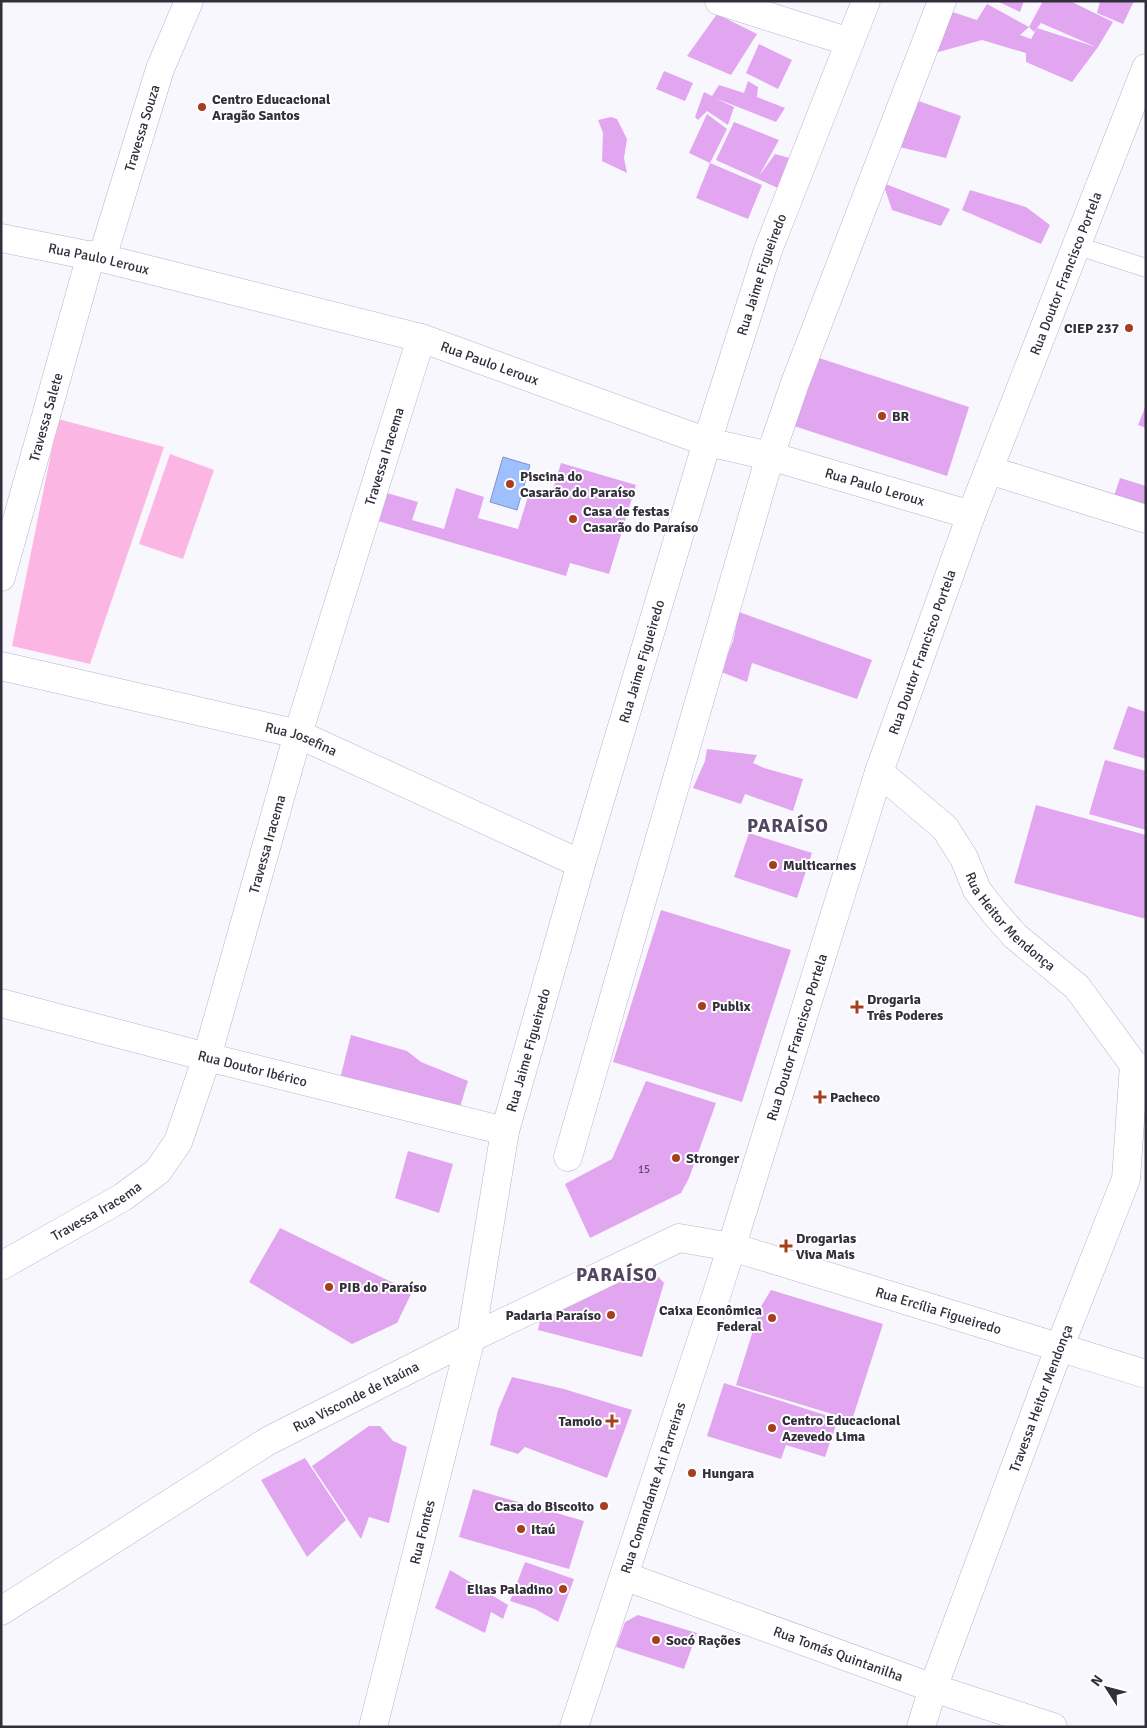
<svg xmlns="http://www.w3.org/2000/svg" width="1147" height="1728" font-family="Signika,sans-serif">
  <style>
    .green { fill: #fcb6e4 }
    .water { fill: #9ec0ff; stroke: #7e94c4 }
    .building { fill: #e2a5ef; fill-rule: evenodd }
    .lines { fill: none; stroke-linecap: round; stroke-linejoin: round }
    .service-casing { stroke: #bcb0d2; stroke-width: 19 }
    .minor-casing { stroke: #bcb0d2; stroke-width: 29 }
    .tertiary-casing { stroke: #bcb0d2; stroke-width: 29 }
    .secondary-casing { stroke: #bcb0d2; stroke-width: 29 }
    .primary-casing { stroke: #bcb0d2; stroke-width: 29 }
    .service { stroke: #fff; stroke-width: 18 }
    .minor { stroke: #fff; stroke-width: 28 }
    .tertiary { stroke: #fff; stroke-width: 28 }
    .secondary { stroke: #fff; stroke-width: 28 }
    .primary { stroke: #fff; stroke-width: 28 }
    .poi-dot { fill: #a63f1d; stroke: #fff; stroke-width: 2 }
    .labels { text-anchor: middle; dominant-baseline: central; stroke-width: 4; stroke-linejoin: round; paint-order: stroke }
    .number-label { font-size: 11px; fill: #5f4c68 }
    .poi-label { font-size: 14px; font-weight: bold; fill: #332e3b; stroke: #fff; text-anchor: start }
    .street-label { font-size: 14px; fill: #332e3b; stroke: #fff }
    .district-label { font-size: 19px; font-weight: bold; letter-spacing: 1px; fill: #504662; stroke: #fff }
  </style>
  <rect width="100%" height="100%" fill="#f9f7fe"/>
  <path class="green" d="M 58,419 L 164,447 L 90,664 L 12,646 Z
    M 170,454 L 214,470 L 183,559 L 139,544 Z"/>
  <path class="water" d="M 503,457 L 530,465 L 517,510 L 490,502 Z"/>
  <path class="building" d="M 997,1 L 1024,1 L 1020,12 Z
    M 1043,1 L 1070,1 L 1113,22 L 1098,47 L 1072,82 L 1026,62 L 1026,53 L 982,40 L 931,54 L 946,10 L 977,20 L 987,4 L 1029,27 ZM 1041,23 L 1096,47 L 1037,28 L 1031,39 L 1020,35 L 1029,27 L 1034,32 Z
    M 1100,1 L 1134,1 L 1123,24 L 1097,13 Z
    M 717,14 L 757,34 L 731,75 L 687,56 Z
    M 759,44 L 792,60 L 778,89 L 746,73 Z
    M 664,71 L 693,83 L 685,101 L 656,89 Z
    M 748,81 L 758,87 L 757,97 L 785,108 L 776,122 L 715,98 L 734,107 L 728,125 L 707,111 L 698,120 L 695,117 L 704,92 L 712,96 L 719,85 L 744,93 Z
    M 913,99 L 961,116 L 946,158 L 895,146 Z
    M 707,114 L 727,129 L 710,163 L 689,153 Z
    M 611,117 L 617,119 L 627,139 L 624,158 L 627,173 L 602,161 L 603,133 L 598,120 Z
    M 734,122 L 779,140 L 759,176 L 775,154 L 793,159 L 780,189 L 716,160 Z
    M 710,163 L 762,185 L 748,219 L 696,198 Z
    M 883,183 L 950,209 L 941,226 L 892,210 Z
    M 970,190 L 1026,207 L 1050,225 L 1041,244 L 962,210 Z
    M 816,357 L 969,407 L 947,476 L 794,426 Z
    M 1146,405 L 1146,428 L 1138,425 Z
    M 561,463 L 636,485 L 609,574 L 570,563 L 566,576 L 378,521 L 387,493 L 418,502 L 412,520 L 444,529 L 456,488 L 484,497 L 478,518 L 518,529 L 530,490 L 551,496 Z
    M 1120,478 L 1146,486 L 1146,505 L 1112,502 Z
    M 739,612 L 872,660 L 857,699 L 752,663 L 747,682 L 721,672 L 733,641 Z
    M 1128,706 L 1146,712 L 1146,759 L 1113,749 Z
    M 707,749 L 757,755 L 753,763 L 764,768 L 803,779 L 793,811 L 745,794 L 741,804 L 693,788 L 705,761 Z
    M 1105,760 L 1146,771 L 1146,830 L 1089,814 Z
    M 1036,805 L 1146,835 L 1146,919 L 1014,883 Z
    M 749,833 L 812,853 L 797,898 L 734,877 Z
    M 661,910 L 791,950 L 742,1102 L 613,1062 Z
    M 351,1035 L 407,1051 L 421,1062 L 468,1081 L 459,1110 L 340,1079 Z
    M 646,1081 L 716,1103 L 689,1178 L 681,1193 L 590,1238 L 565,1184 L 612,1159 Z
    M 408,1151 L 453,1164 L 439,1213 L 395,1198 Z
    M 280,1228 L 412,1292 L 397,1323 L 352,1344 L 249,1282 Z
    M 645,1270 L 652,1270 L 664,1283 L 642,1357 L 538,1330 L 541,1316 Z
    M 771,1290 L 883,1324 L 852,1420 L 736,1385 L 760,1308 Z
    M 512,1377 L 564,1389 L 632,1410 L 607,1478 L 525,1447 L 518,1454 L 490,1445 L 498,1410 Z
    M 724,1383 L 838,1419 L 825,1457 L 786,1445 L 781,1459 L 707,1436 Z
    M 369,1426 L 380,1426 L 393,1441 L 407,1447 L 389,1523 L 369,1517 L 361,1539 L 312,1466 Z
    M 305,1458 L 346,1520 L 307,1557 L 261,1480 Z
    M 473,1489 L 584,1521 L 569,1569 L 459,1537 Z
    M 525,1562 L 574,1579 L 558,1622 L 535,1609 L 510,1601 Z
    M 450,1570 L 508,1605 L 503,1619 L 491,1612 L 485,1633 L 435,1608 Z
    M 638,1615 L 697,1633 L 684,1669 L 616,1647 L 625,1622 Z"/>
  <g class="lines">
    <defs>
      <path id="service" d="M 1078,246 L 1146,268"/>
      <g id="minor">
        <path d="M 719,1 L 850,42"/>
        <path id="s1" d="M 102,258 L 160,69 L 189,1"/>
        <path d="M 989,470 L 1146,519"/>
        <path id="s2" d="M 1,577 L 91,255"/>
        <path id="s3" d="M 1,666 L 298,734 L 581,864"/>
        <path id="s4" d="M 879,772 L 945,828 L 964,858 L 977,890 L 994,912 L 1015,936 L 1077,987 L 1134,1065 L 1146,1069"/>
        <path id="s5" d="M 1,1003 L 207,1057 L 505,1131"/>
        <path d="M 568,1157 L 770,456 L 795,383 L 942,1"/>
        <path id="s6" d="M 732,1247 L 1146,1374"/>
        <path id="s7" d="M 1,1266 L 123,1197 L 158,1171 L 178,1142 L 207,1057 L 298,734 L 421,338"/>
        <path id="s8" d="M 624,1576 L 933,1688 L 1053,1727"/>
        <path id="s9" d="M 921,1727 L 933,1688 L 1060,1346 L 1126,1179 L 1134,1065"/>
      </g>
      <g id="tertiary">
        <path id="s10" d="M 1,238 L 102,258 L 421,338 L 707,442 L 770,456 L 971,515"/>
      </g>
      <g id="secondary">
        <path id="s11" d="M 1,1611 L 268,1441 L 471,1338 L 679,1238 L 732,1247"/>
      </g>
      <g id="primary">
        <path id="s12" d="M 373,1727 L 471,1338 L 505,1131 L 581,864 L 707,442 L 768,250 L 866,1"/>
        <path id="s13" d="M 574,1727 L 719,1287 L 879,772 L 971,515 L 1146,68"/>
      </g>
    </defs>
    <use href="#service" class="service-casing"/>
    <use href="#minor" class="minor-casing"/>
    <use href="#tertiary" class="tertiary-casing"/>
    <use href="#secondary" class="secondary-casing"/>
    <use href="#primary" class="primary-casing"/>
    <use href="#service" class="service"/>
    <use href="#minor" class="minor"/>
    <use href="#tertiary" class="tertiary"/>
    <use href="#secondary" class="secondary"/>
    <use href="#primary" class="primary"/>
  </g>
  <g class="poi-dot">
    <circle cx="202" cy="107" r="5"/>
    <circle cx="1129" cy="328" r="5"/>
    <circle cx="882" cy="416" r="5"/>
    <circle cx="510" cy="484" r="5"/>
    <circle cx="573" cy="519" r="5"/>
    <circle cx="773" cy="865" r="5"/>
    <circle cx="702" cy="1006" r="5"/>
    <path d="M854.5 999.5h5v5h5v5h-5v5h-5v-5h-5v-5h5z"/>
    <path d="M817.5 1089.5h5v5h5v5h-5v5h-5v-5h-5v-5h5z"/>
    <circle cx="676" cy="1158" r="5"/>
    <path d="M783.5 1238.5h5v5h5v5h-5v5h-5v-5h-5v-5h5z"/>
    <circle cx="329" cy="1287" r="5"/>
    <circle cx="611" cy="1315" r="5"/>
    <circle cx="772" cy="1318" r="5"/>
    <path d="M609.5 1413.5h5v5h5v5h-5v5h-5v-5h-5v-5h5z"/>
    <circle cx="772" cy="1428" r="5"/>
    <circle cx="692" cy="1473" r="5"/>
    <circle cx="604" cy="1506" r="5"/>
    <circle cx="521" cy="1529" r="5"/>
    <circle cx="563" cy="1589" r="5"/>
    <circle cx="656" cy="1640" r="5"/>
  </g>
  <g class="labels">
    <g class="number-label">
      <text x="644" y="1169">15</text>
    </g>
    <g class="poi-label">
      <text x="212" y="99">Centro Educacional<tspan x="212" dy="16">Aragão Santos</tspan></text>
      <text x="1119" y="328" text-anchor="end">CIEP 237</text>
      <text x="892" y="416">BR</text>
      <text x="520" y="476">Piscina do<tspan x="520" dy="16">Casarão do Paraíso</tspan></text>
      <text x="583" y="511">Casa de festas<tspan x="583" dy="16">Casarão do Paraíso</tspan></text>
      <text x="783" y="865">Multicarnes</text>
      <text x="867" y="999">Drogaria<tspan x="867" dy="16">Três Poderes</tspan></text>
      <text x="712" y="1006">Publix</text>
      <text x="830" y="1097">Pacheco</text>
      <text x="686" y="1158">Stronger</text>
      <text x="796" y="1238">Drogarias<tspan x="796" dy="16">Viva Mais</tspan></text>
      <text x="339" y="1287">PIB do Paraíso</text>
      <text x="762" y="1310" text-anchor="end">Caixa Econômica<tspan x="762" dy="16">Federal</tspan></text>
      <text x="601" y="1315" text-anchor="end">Padaria Paraíso</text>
      <text x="782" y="1420">Centro Educacional<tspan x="782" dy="16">Azevedo Lima</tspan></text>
      <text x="602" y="1421" text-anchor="end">Tamoio</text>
      <text x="702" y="1473">Hungara</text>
      <text x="594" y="1506" text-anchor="end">Casa do Biscoito</text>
      <text x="531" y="1529">Itaú</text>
      <text x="553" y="1589" text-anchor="end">Elias Paladino</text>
      <text x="666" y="1640">Socó Rações</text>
    </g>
    <g class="street-label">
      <text stroke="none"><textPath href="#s1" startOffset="136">Travessa Souza</textPath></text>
      <text stroke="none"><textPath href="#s10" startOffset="100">Rua Paulo Leroux</textPath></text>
      <text stroke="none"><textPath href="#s13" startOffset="1535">Rua Doutor Francisco Portela</textPath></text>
      <text stroke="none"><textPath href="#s12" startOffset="1505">Rua Jaime Figueiredo</textPath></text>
      <text stroke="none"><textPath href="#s10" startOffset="505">Rua Paulo Leroux</textPath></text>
      <text stroke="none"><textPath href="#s2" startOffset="166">Travessa Salete</textPath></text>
      <text stroke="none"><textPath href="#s7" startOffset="935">Travessa Iracema</textPath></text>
      <text stroke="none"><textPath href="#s10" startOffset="910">Rua Paulo Leroux</textPath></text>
      <text stroke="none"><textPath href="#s13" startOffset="1130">Rua Doutor Francisco Portela</textPath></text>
      <text stroke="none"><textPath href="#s12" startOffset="1100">Rua Jaime Figueiredo</textPath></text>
      <text stroke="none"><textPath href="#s3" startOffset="309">Rua Josefina</textPath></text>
      <text stroke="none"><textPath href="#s7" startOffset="530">Travessa Iracema</textPath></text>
      <text stroke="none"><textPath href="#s4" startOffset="202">Rua Heitor Mendonça</textPath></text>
      <text stroke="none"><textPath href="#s13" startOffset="725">Rua Doutor Francisco Portela</textPath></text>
      <text stroke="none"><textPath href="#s12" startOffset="695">Rua Jaime Figueiredo</textPath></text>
      <text stroke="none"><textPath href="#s5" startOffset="260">Rua Doutor Ibérico</textPath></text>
      <text stroke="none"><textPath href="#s7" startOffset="110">Travessa Iracema</textPath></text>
      <text stroke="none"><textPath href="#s6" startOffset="216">Rua Ercília Figueiredo</textPath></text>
      <text stroke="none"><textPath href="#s11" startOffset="415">Rua Visconde de Itaúna</textPath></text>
      <text stroke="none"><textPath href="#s9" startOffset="350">Travessa Heitor Mendonça</textPath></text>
      <text stroke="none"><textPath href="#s13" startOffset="252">Rua Comandante Ari Parreiras</textPath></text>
      <text stroke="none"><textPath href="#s12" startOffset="201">Rua Fontes</textPath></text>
      <text stroke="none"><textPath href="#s8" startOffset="228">Rua Tomás Quintanilha</textPath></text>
    </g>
    <g class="district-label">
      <text x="788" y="826">PARAÍSO</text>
      <text x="617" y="1275">PARAÍSO</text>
    </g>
  </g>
  <rect width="1147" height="1728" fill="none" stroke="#332e3b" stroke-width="5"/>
  <g transform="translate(1107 1688) rotate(306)" stroke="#ffffff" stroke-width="4" paint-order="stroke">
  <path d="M0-4L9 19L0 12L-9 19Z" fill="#332e3b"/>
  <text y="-8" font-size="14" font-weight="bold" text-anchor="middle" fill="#332e3b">N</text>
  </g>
</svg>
